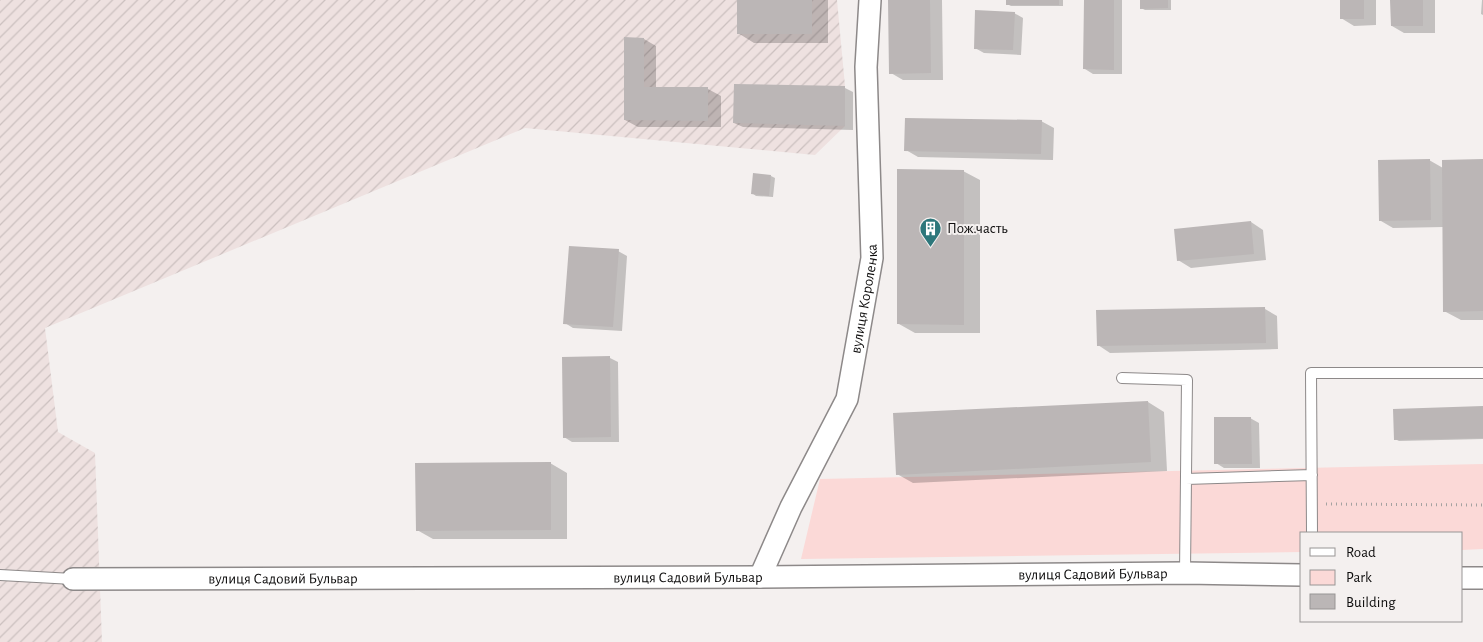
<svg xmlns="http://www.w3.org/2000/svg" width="1483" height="642" font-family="'Alegreya Sans',sans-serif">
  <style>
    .industrial { fill: url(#industrial-furrows) }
    .park { fill: #fbd9d7 }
    .shadow { fill: #0003 }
    .building { fill: #bbb6b6 }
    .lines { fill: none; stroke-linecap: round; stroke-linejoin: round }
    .service-casing { stroke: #8d8989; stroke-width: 12 }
    .minor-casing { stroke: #8d8989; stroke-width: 24 }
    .path { stroke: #a5a2a1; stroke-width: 3; stroke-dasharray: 1 4; stroke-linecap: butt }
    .service { stroke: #fff; stroke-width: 10 }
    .minor { stroke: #fff; stroke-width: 21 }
    .labels { text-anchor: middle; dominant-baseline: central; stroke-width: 4; stroke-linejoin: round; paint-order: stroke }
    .poi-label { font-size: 15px; fill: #0e0d0d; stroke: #f4f0ef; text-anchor: start }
    .street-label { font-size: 15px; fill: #0e0d0d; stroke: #f4f0ef }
  </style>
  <defs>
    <pattern id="industrial-furrows" width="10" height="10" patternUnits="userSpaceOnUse" patternTransform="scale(1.25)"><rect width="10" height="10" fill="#eee1e0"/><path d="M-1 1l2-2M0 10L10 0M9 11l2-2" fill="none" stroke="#cbc0bf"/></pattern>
  </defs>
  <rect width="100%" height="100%" fill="#f4f0ef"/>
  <path class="industrial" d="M 0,0 L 837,0 L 845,86 L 845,126 L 815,155 L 525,128 L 45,328 L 58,432 L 95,453 L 102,642 L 0,642 Z"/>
  <path class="park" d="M 1483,464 L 1483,549 L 1462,550 L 1462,533 L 1302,533 L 1302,552 L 801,559 L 820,479 Z"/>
  <path class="shadow" d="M 738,0 L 828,0 L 828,43 L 754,43 L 738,33 Z
    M 890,0 L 942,0 L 943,80 L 903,80 L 891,73 Z
    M 1007,0 L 1063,0 L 1063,6 L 1011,6 L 1007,4 Z
    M 1085,0 L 1122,0 L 1122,74 L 1093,74 L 1085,69 Z
    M 1141,0 L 1171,0 L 1171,10 L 1145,10 L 1141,8 Z
    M 1341,0 L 1376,0 L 1376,25 L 1354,26 L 1341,18 Z
    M 1391,0 L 1435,0 L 1435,33 L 1404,33 L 1392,26 Z
    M 1482,0 L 1483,0 L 1483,15 L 1481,14 Z
    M 1014,13 L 1023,18 L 1021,55 L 984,53 L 975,48 Z
    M 644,39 L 656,46 L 656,88 L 708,89 L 721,96 L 721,127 L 638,127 L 625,120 Z
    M 845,88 L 853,92 L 853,130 L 743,127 L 734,123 Z
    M 1041,121 L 1054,128 L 1053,160 L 918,157 L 906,150 Z
    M 1429,160 L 1443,168 L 1483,161 L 1483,320 L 1461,320 L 1444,311 L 1444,227 L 1393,228 L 1381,221 Z
    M 963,171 L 980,180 L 980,333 L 915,333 L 899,324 Z
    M 771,176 L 775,178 L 773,197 L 756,196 L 752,193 Z
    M 1251,222 L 1263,230 L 1266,260 L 1191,268 L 1178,260 Z
    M 618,251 L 627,256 L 622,331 L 573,328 L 565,323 Z
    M 1265,309 L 1277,316 L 1278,349 L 1110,353 L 1098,345 Z
    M 610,358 L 618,362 L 619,442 L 572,442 L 564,437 Z
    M 1148,402 L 1164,412 L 1167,471 L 913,483 L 897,474 Z
    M 1483,408 L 1483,439 L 1399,441 L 1395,439 Z
    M 1250,418 L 1259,423 L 1260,468 L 1224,468 L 1216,463 Z
    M 550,463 L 567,473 L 567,539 L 433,539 L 417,530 Z"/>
  <path class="building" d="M 737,0 L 812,0 L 812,34 L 737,34 Z
    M 888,0 L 930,0 L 931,73 L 889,74 Z
    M 1006,0 L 1059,0 L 1059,5 L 1006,5 Z
    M 1084,0 L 1114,0 L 1114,70 L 1083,69 Z
    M 1140,0 L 1168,0 L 1168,8 L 1140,9 Z
    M 1340,0 L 1364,0 L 1364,19 L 1340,19 Z
    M 1390,0 L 1423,0 L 1423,26 L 1391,26 Z
    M 975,10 L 1015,12 L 1013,50 L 974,49 Z
    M 624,37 L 644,38 L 644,87 L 708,87 L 708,121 L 624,120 Z
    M 734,84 L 845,86 L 845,126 L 733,123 Z
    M 905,118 L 1042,120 L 1041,154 L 904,151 Z
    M 1430,159 L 1431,220 L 1379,221 L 1378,160 Z
    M 1483,159 L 1483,311 L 1443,312 L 1442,160 Z
    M 897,169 L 964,170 L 964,325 L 897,324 Z
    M 753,173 L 771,175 L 769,196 L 751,194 Z
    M 1251,221 L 1254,254 L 1177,261 L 1174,229 Z
    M 569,246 L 619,249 L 613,327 L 563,324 Z
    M 1265,307 L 1266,343 L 1097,346 L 1096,310 Z
    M 610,356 L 611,437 L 563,438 L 562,357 Z
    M 1148,401 L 1151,462 L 896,475 L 893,413 Z
    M 1483,406 L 1483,438 L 1394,440 L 1393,409 Z
    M 1214,417 L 1251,417 L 1252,464 L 1214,464 Z
    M 551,462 L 551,530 L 416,531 L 415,463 Z"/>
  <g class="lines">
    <defs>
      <path id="service" d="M 1122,378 L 1187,380 L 1185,573
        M 1186,479 L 1312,475
        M 1312,533 L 1311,373 L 1483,373
        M 0,575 L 73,579"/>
      <g id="minor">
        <path id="s1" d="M 760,577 L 791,507 L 847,399 L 872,258 L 866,67 L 870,0"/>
        <path d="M 1462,578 L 1483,578"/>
        <path id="s2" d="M 73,579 L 760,577 L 1185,573 L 1302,575"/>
      </g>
    </defs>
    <use href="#service" class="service-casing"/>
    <use href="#minor" class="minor-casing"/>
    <path class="path" d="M 1326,504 L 1483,505"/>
    <use href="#service" class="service"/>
    <use href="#minor" class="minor"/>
  </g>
  <defs>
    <symbol id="building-pin" viewBox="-11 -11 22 30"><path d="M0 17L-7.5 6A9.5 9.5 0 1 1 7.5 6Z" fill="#2d777b" stroke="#f4f0ef"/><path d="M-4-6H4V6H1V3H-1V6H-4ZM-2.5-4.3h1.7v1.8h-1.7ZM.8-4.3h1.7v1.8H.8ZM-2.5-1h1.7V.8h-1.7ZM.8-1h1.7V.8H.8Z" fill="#fff"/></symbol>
  </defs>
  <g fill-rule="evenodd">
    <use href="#building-pin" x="918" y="216" width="25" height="34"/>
  </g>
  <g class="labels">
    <g class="poi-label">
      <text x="947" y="228">Пож.часть</text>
    </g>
    <g class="street-label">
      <text stroke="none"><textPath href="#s1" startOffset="300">вулиця Короленка</textPath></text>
      <text stroke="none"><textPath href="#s2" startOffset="1020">вулиця Садовий Бульвар</textPath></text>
      <text stroke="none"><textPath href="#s2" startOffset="615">вулиця Садовий Бульвар</textPath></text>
      <text stroke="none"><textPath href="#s2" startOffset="210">вулиця Садовий Бульвар</textPath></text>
    </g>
  </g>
  <rect x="1300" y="532" width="162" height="90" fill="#f4f0ef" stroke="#989595"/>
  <rect x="1310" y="548" width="25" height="8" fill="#ffffff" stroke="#989595"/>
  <text x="1346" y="557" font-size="15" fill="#0e0d0d">Road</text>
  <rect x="1310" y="570" width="25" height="15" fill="#fbd9d7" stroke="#989595"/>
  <text x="1346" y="582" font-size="15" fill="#0e0d0d">Park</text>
  <rect x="1310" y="594" width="25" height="15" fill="#bbb6b6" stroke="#989595"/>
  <text x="1346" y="607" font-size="15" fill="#0e0d0d">Building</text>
</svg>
